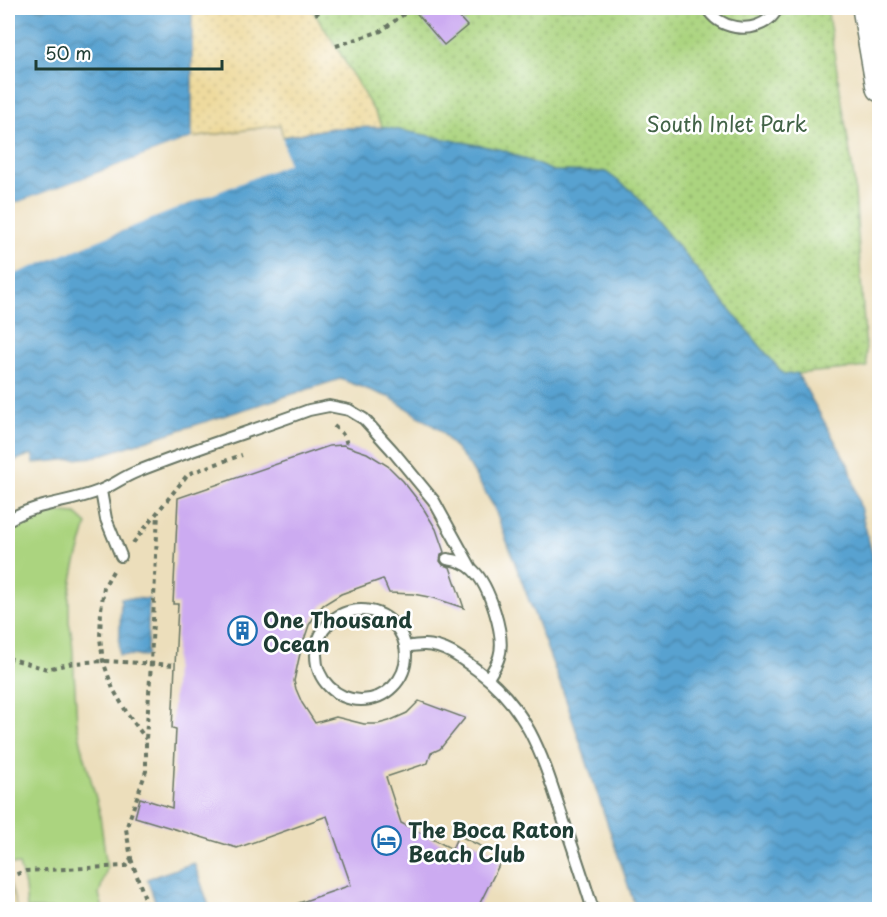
<svg xmlns="http://www.w3.org/2000/svg" width="887" height="917" font-family="'Playpen Sans',sans-serif">
  <style>
    .grass { fill: #abd47f; stroke: #65885a; stroke-width: 1.5 }
    .sand { fill: url(#sand-dots); stroke: #868c69; stroke-width: 1.5 }
    .park { fill: url(#park-dots); stroke: #65885a; stroke-width: 1.5 }
    .water { fill: url(#water-waves); stroke: #3c7082; stroke-width: 1.5 }
    .pier { fill: #ecdebb }
    .building { fill: #ccabf1 }
    .lines { fill: none; stroke-linecap: round; stroke-linejoin: round }
    .lane-casing { stroke: #677563; stroke-width: 14 }
    .secondary-casing { stroke: #677563; stroke-width: 30 }
    .path { stroke: #677563; stroke-width: 4; stroke-dasharray: 4.5 4.5; stroke-linecap: butt }
    .lane { stroke: #fff; stroke-width: 10 }
    .secondary { stroke: #fff; stroke-width: 27 }
    .labels { text-anchor: middle; dominant-baseline: central; stroke-width: 5; stroke-linejoin: round; paint-order: stroke }
    .park-label { font-size: 21px; fill: #426347; stroke: #fff }
    .poi-label { font-size: 21px; font-weight: bold; fill: #1f3d34; stroke: #fff; text-anchor: start }
  </style>
  <defs>
    <pattern id="sand-dots" width="8" height="8" patternUnits="userSpaceOnUse" patternTransform="scale(1.5)"><rect width="8" height="8" fill="#eeda9e"/><path d="M2 2h.1M6 6h.1" fill="none" stroke="#ccbc89" stroke-width="1.8" stroke-linecap="round"/></pattern>
    <pattern id="park-dots" width="8" height="8" patternUnits="userSpaceOnUse" patternTransform="scale(1.5)"><rect width="8" height="8" fill="#abd47f"/><path d="M2 2h.1M6 6h.1" fill="none" stroke="#8bad69" stroke-width="1.8" stroke-linecap="round"/></pattern>
    <pattern id="water-waves" width="16" height="10" patternUnits="userSpaceOnUse" patternTransform="scale(1.5)"><rect width="16" height="10" fill="#58a2d0"/><path d="M0 5q4-4 8 0t8 0" fill="none" stroke="#4885aa"/></pattern>
  </defs>
  <rect width="100%" height="100%" fill="#fff"/>
  <filter id="ink" filterUnits="userSpaceOnUse"><feTurbulence type="fractalNoise" baseFrequency=".0167" numOctaves="2"/><feDisplacementMap in="SourceGraphic" scale="12" xChannelSelector="R" yChannelSelector="G"/><feConvolveMatrix kernelMatrix="1 2 1 2 8 2 1 2 1" color-interpolation-filters="sRGB"/></filter>
  <filter id="wash" filterUnits="userSpaceOnUse"><feTurbulence type="fractalNoise" baseFrequency=".008" numOctaves="4" result="noise"/><feDisplacementMap in="SourceGraphic" scale="24" xChannelSelector="R" yChannelSelector="G"/><feGaussianBlur stdDeviation="1.35" result="paint"/><feColorMatrix in="noise" values="0 0 0 0 0 0 0 0 0 0 0 0 0 0 0 0 0 1.4 0 .05"/><feComposite in="paint" operator="in"/></filter>
  <g filter="url(#wash)">
    <rect width="100%" height="100%" fill="#ecdebb"/>
    <path class="grass" d="M 51,512 L 76,514 L 87,524 L 75,566 L 69,596 L 69,622 L 72,637 L 77,723 L 82,747 L 99,809 L 107,868 L 99,894 L 103,909 L 27,909 L 25,886 L 19,865 L 8,863 L 8,528 L 19,521 Z"/>
    <path class="sand" d="M 8,8 L 311,8 L 336,45 L 553,171 L 332,128 L 283,137 L 280,125 L 192,138 L 8,206 Z
      M 8,876 L 17,909 L 8,909 Z"/>
    <path class="park" d="M 311,8 L 827,8 L 854,178 L 867,367 L 784,375 L 633,192 L 606,172 L 553,171 L 503,150 L 383,127 L 336,46 Z"/>
    <path class="water" d="M 8,8 L 192,8 L 192,138 L 8,206 Z
      M 383,127 L 503,150 L 553,171 L 606,172 L 633,192 L 784,375 L 797,373 L 850,468 L 879,580 L 879,909 L 636,909 L 564,694 L 494,507 L 469,465 L 440,430 L 391,398 L 340,379 L 94,457 L 34,463 L 32,454 L 8,463 L 8,251 L 239,163 L 283,137 L 332,128 Z
      M 121,598 L 149,599 L 147,656 L 119,655 Z
      M 194,863 L 210,909 L 158,909 L 147,879 Z"/>
    <path class="pier" d="M 282,134 L 288,164 L 8,277 L 8,248 L 238,160 Z
      M 195,137 L 193,141 L 8,209 L 8,206 Z"/>
    <g id="blocks">
      <path class="building" d="M 412,8 L 451,8 L 467,26 L 444,45 Z
        M 343,445 L 367,453 L 388,466 L 403,481 L 420,503 L 436,529 L 444,552 L 441,555 L 440,561 L 443,565 L 450,567 L 464,608 L 434,598 L 413,594 L 389,593 L 383,579 L 341,594 L 323,605 L 316,614 L 309,625 L 301,649 L 294,681 L 296,689 L 302,703 L 315,723 L 336,717 L 364,724 L 378,724 L 389,721 L 407,713 L 419,701 L 465,718 L 440,749 L 431,753 L 428,763 L 386,777 L 401,823 L 452,849 L 458,835 L 503,857 L 477,909 L 290,909 L 290,906 L 351,885 L 327,816 L 237,848 L 135,817 L 140,798 L 172,808 L 176,729 L 172,728 L 178,604 L 173,604 L 178,498 L 329,446 Z"/>
    </g>
  </g>
  <g filter="url(#ink)">
    <use href="#blocks" fill-opacity="0" stroke="#677563" stroke-width="1.5"/>
    <g class="lines">
      <defs>
        <path id="lane" d="M 707,8 C 719,29 750,34 769,19 C 773,16 776,11 778,8
          M 101,491 L 106,519 L 121,556
          M 8,520 C 36,503 69,503 99,491 C 112,486 123,477 136,472 C 193,449 252,431 309,410 L 329,406 L 349,410 L 364,419 L 392,450 L 434,501 L 471,568
          M 447,559 C 456,560 466,563 473,570 C 489,585 506,636 499,657 C 497,664 492,672 488,678
          M316 655a45 45 0 1 1 90 0a45 45 0 1 1-90 0Z
          M 405,647 C 411,646 418,645 424,645 C 444,645 461,658 477,670 C 528,708 542,755 561,813 C 572,845 583,877 593,910"/>
        <path id="secondary" d="M 866,8 L 880,88"/>
      </defs>
      <use href="#lane" class="lane-casing"/>
      <use href="#secondary" class="secondary-casing"/>
      <path class="path" d="M 315,14 L 328,8
        M 336,46 L 381,31 L 404,14
        M 334,426 C 342,433 346,436 347,447
        M 133,543 L 188,474 L 242,455
        M 113,571 L 104,587 L 101,610 L 100,638 L 103,661 L 113,689 L 127,713 L 146,739
        M 8,658 L 47,669 L 73,663 L 103,661 L 175,665
        M 131,859 L 149,910
        M 8,877 L 26,871 L 126,866 L 131,858 L 126,829 L 146,771 L 146,739 L 151,663 L 158,512"/>
      <use href="#lane" class="lane"/>
      <use href="#secondary" class="secondary"/>
    </g>
  </g>
  <defs>
    <symbol id="building-ring" viewBox="-11 -11 22 22"><circle r="9.5" fill="#fff" stroke="#1f6fb2" stroke-width="1.5"/><path d="M-4-6H4V6H1V3H-1V6H-4ZM-2.5-4.3h1.7v1.8h-1.7ZM.8-4.3h1.7v1.8H.8ZM-2.5-1h1.7V.8h-1.7ZM.8-1h1.7V.8H.8Z" fill="#1f6fb2"/></symbol>
    <symbol id="hotel-ring" viewBox="-11 -11 22 22"><circle r="9.5" fill="#fff" stroke="#1f6fb2" stroke-width="1.5"/><path d="M-6-4.5h1.5V1H6V5H4.5V3h-9V5H-6ZM-4 0a1.8 1.8 0 1 1 3.6 0ZM.5 0V-2.5h3Q6-2.5 6 0Z" fill="#1f6fb2"/></symbol>
  </defs>
  <g fill-rule="evenodd">
    <use href="#building-ring" x="226" y="614" width="33" height="33"/>
    <use href="#hotel-ring" x="370" y="824" width="33" height="33"/>
  </g>
  <g class="labels">
    <g class="park-label">
      <text x="727" y="123">South Inlet Park</text>
    </g>
    <g class="poi-label">
      <text x="263" y="619">One Thousand<tspan x="263" dy="24">Ocean</tspan></text>
      <text x="408" y="829">The Boca Raton<tspan x="408" dy="24">Beach Club</tspan></text>
    </g>
  </g>
  <rect width="887" height="917" fill="none" stroke="#fff" stroke-width="30"/>
  <path d="M36 60v9h186v-9" fill="none" stroke="#1f3d34" stroke-width="3"/>
  <text x="45" y="60" font-size="18" fill="#1f3d34" stroke="#ffffff" stroke-width="4.5" paint-order="stroke">50 m</text>
</svg>
